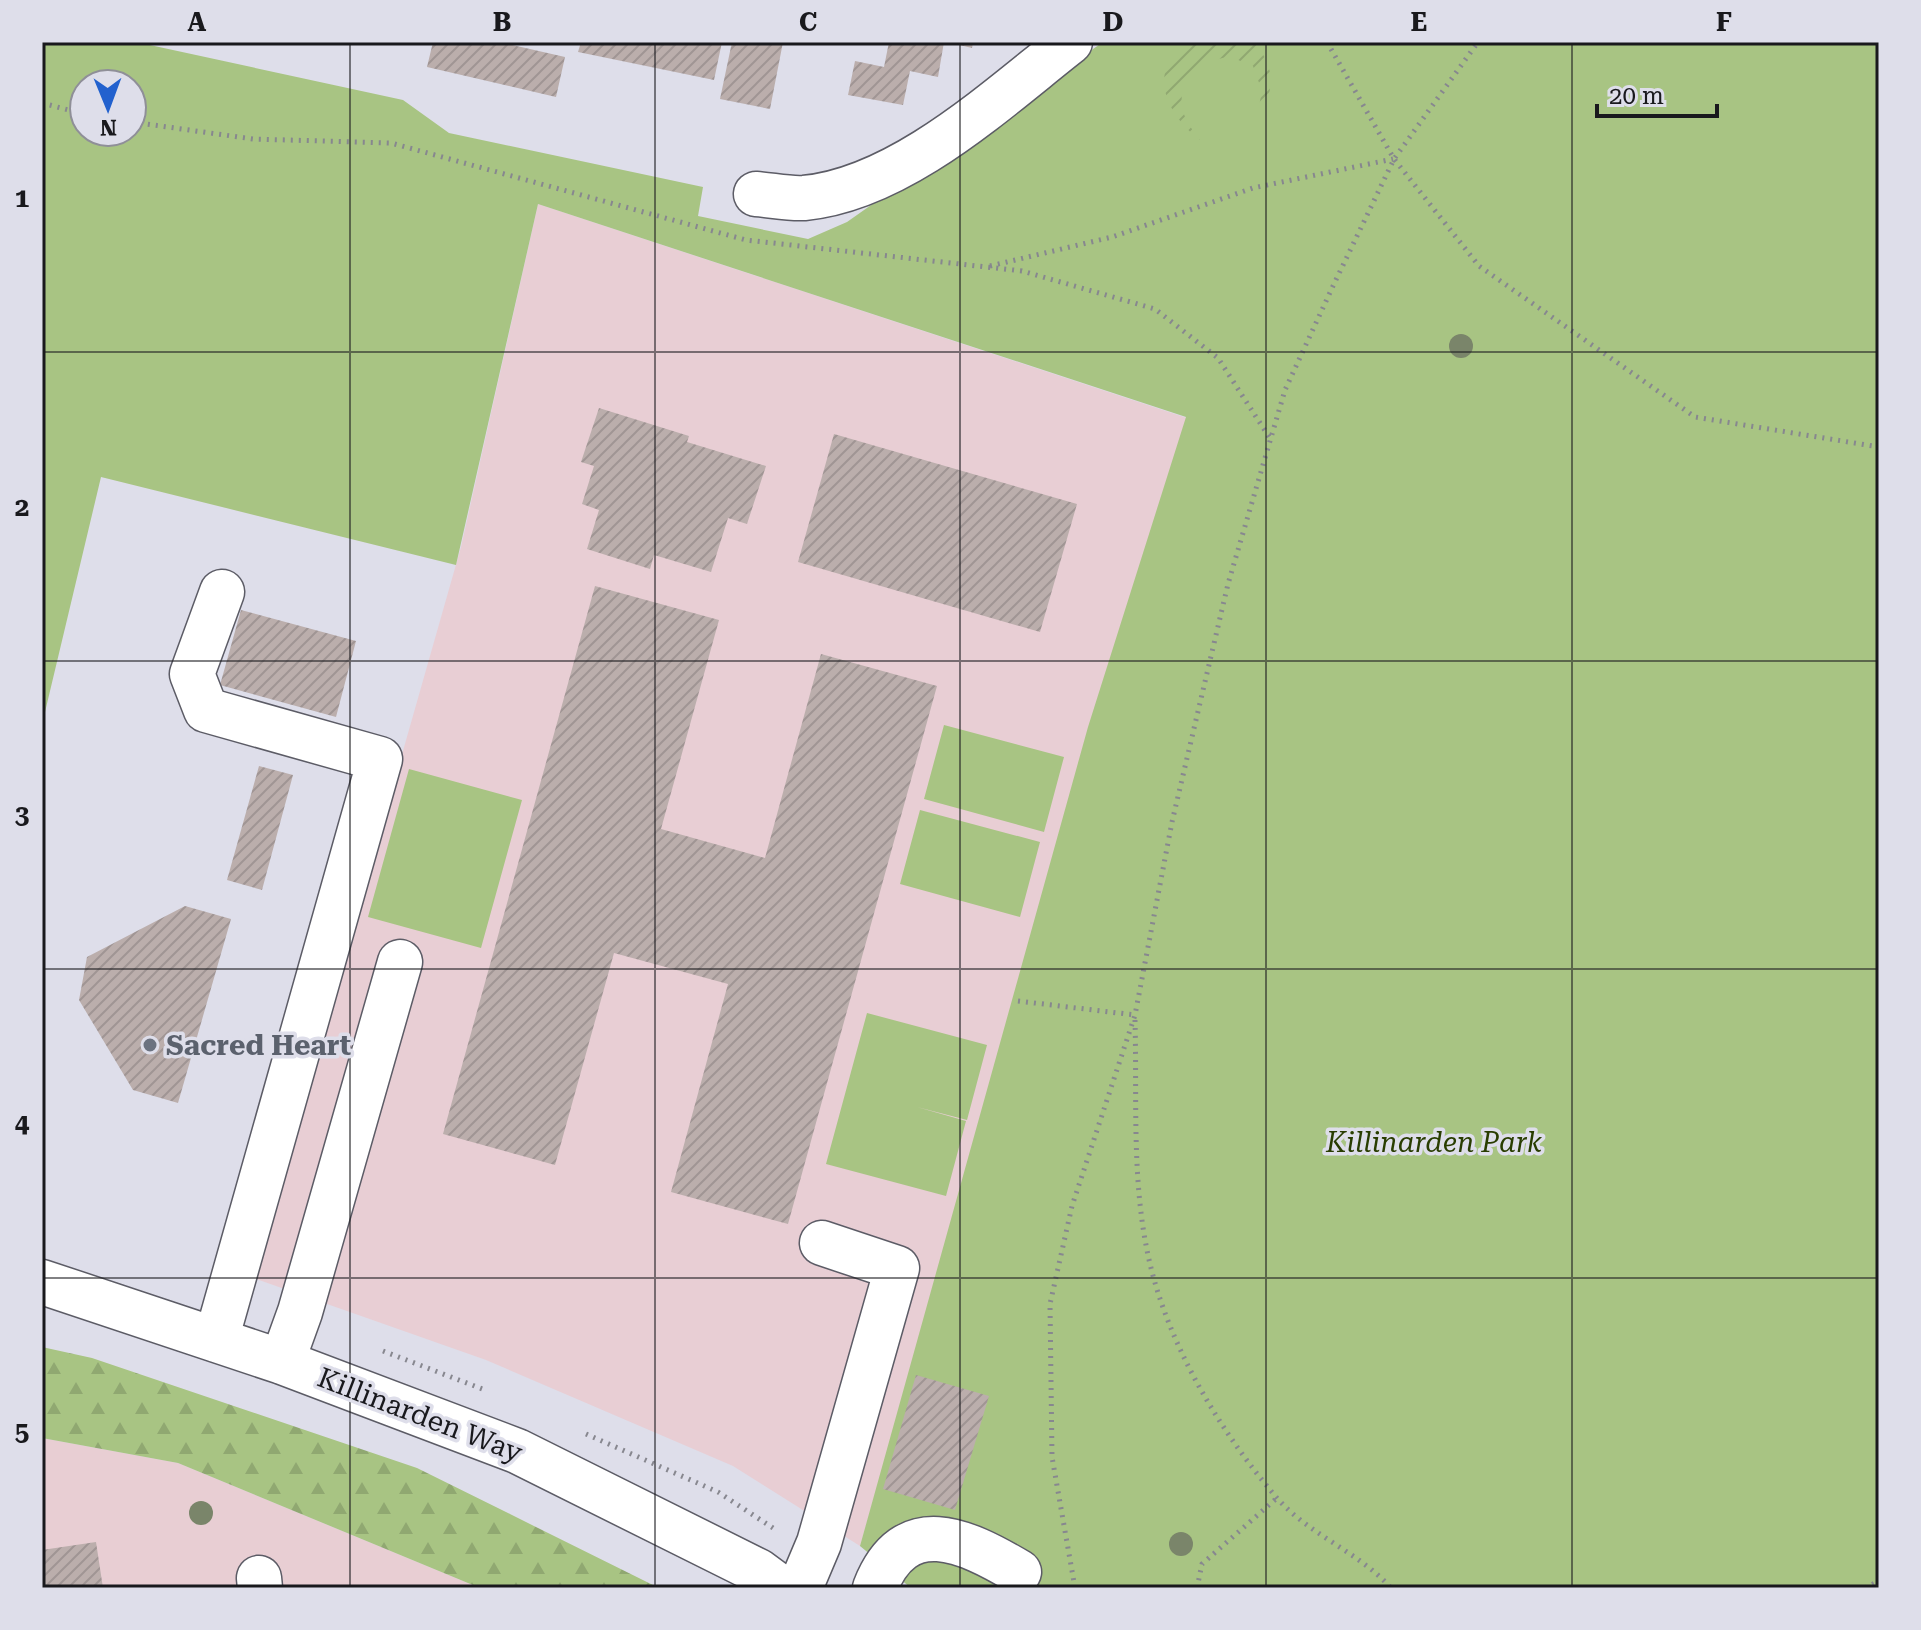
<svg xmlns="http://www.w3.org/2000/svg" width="1921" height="1630" font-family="'Roboto Serif',serif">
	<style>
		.industrial { fill: #e8ced3 }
		.education { fill: #e8ced4 }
		.green { fill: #a8c483; fill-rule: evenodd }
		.forest { fill: url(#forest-firs) }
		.garden { fill: url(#garden-furrows) }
		.building { fill: url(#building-hatch) }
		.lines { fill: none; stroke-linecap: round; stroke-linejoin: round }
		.minor-casing { stroke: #5c5c66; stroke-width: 47 }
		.path { stroke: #87878f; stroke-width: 5; stroke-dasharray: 2 6; stroke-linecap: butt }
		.minor { stroke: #fff; stroke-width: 44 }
		.tree { fill: #7a856a }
		.grid { fill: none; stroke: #19191d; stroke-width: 2; stroke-opacity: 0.55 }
		.worship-dot { fill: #6b7280; stroke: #dedeea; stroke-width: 3 }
		.labels { text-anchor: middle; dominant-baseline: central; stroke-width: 7; stroke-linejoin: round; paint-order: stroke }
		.worship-label { font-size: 28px; font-weight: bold; fill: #5b616d; stroke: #dedeea; text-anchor: start }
		.park-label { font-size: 28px; font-style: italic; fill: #293d01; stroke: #dedeea }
		.street-label { font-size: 28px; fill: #19191d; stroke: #dedeea }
		.neatline { fill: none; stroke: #19191d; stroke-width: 3 }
		.grid-label { font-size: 26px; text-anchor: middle; font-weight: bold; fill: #19191d }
	</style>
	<defs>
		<pattern id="forest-firs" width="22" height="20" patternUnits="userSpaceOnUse" patternTransform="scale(2)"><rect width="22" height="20" fill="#a8c483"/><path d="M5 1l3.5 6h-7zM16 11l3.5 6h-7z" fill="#90a871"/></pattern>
		<pattern id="garden-furrows" width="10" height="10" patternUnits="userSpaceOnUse" patternTransform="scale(2)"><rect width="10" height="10" fill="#a8c483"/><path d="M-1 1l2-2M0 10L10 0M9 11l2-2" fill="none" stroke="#90a871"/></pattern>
		<pattern id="building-hatch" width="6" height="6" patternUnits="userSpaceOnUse" patternTransform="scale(2)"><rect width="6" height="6" fill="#bbaeac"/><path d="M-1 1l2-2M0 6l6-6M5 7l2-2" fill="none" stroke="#a09594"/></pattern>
	</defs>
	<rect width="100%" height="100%" fill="#dedeea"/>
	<path class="industrial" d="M42 1438 178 1463 480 1588H42Z"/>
	<path class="education" d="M538 204 1187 418 860 1546 733 1466 486 1360 253 1278 461 547Z"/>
	<path class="green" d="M42 42H136L403 100 449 133 703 187 698 216 808 239 847 222 1103 42H1879V1588H911L860 1546 1088 727 1186 417 538 204 456 565 101 477 45 712H42ZM84 84H132V132H84Z
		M944 725 1064 757 1044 832 924 799Z
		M409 769 522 800 481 948 368 917Z
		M920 810 1040 842 1020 917 900 884Z
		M867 1013 987 1045 967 1120 917 1107 966 1121 946 1196 826 1164Z"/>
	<path class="forest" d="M42 1347 92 1358 417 1468 659 1588H480L178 1463 42 1438Z"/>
	<path class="garden" d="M1186 42H1253C1277 66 1275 94 1256 121L1262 91 1253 66C1246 64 1236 58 1229 57 1220 57 1206 64 1200 69 1172 92 1179 114 1200 140 1167 115 1146 72 1186 42Z"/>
	<path class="building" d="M433 42H499L565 57 556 97 427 67Z
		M581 42H722L714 80 578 52Z
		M732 42H783L770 109 720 99Z
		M889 42H944L938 77 910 71 903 105 848 95 855 61 884 67Z
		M947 42H973L972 48Z
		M599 408 689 436 687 442 766 466 747 524 728 518 711 572 654 555 650 569 587 549 599 510 582 504 594 466 581 462Z
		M834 434 1077 504 1040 632 798 562Z
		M595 586 719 620 661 829 765 858 821 654 937 686 788 1224 671 1192 728 984 614 953 555 1165 443 1134Z
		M241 610 356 641 336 717 220 685Z
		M259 766 293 775 262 890 227 880Z
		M185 906 231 919 178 1103 133 1090 79 1000 87 957Z
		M916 1375 989 1396 955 1510 883 1489Z
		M96 1542 103 1588H42V1550Z"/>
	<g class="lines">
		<g class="minor-casing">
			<path id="minor" d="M756 194C771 195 789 199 804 198 901 189 997 99 1070 42
				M42 1282 282 1362 517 1451 758 1571 781 1588
				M216 1340 380 759 206 710 192 674 222 592
				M282 1362 300 1312 400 962
				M259 1578 260 1588
				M800 1588 819 1543 897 1268 822 1243
				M875 1588C905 1511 965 1540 1019 1572"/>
		</g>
		<path class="path" d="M1327 42 1394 159 1479 266 1695 417 1879 447
			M42 103 84 114
			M132 122 253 139 391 143 746 240 1022 271 1155 309 1218 358 1271 440
			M990 266 1112 237 1253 188 1393 159
			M1018 1001 1135 1015
			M1135 1020C1137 1094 1132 1172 1146 1245 1163 1337 1217 1428 1277 1498 1309 1535 1359 1552 1391 1588
			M383 1351 485 1390
			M586 1434 718 1492 773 1528
			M1075 1588 1052 1457 1050 1304 1072 1206 1135 1015 1172 822 1228 584 1285 390 1333 286 1394 159 1478 42
			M1197 1588 1202 1564 1277 1498
			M1865 1588 1879 1581"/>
		<use href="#minor" class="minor"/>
	</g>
	<g class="tree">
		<circle cx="1461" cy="346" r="12"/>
		<circle cx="201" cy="1513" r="12"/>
		<circle cx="1181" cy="1544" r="12"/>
	</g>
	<path class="grid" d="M350 42V1588M655 42V1588M960 42V1588M1266 42V1588M1572 42V1588M42 352H1879M42 661H1879M42 969H1879M42 1278H1879"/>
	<circle class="worship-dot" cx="150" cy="1045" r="8"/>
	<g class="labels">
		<g class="worship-label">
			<text x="166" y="1045">Sacred Heart</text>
		</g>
		<g class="park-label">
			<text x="1434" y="1142">Killinarden Park</text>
		</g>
		<g class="street-label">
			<text transform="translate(420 1415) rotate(21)">Killinarden Way</text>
		</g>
	</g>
	<rect width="1921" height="1630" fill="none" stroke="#dedeea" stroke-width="88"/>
	<g transform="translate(108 108) rotate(179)"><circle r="38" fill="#dedeea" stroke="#8f8f98" stroke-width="2"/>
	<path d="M0-6L14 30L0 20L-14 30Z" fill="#2261ce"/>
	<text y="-12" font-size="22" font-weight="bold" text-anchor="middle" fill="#19191d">N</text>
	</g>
	<path d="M1597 104v12h120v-12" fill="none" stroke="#19191d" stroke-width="4"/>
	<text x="1609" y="104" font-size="24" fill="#19191d" stroke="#dedeea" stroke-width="6" paint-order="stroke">20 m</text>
	<rect x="44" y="44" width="1833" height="1542" class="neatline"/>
	<g class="grid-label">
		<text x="197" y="31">A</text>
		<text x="502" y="31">B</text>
		<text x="808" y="31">C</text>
		<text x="1113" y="31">D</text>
		<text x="1419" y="31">E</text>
		<text x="1724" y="31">F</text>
		<text x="22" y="207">1</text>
		<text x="22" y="516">2</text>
		<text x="22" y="824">3</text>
		<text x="22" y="1132">4</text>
		<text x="22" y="1441">5</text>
	</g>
</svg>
